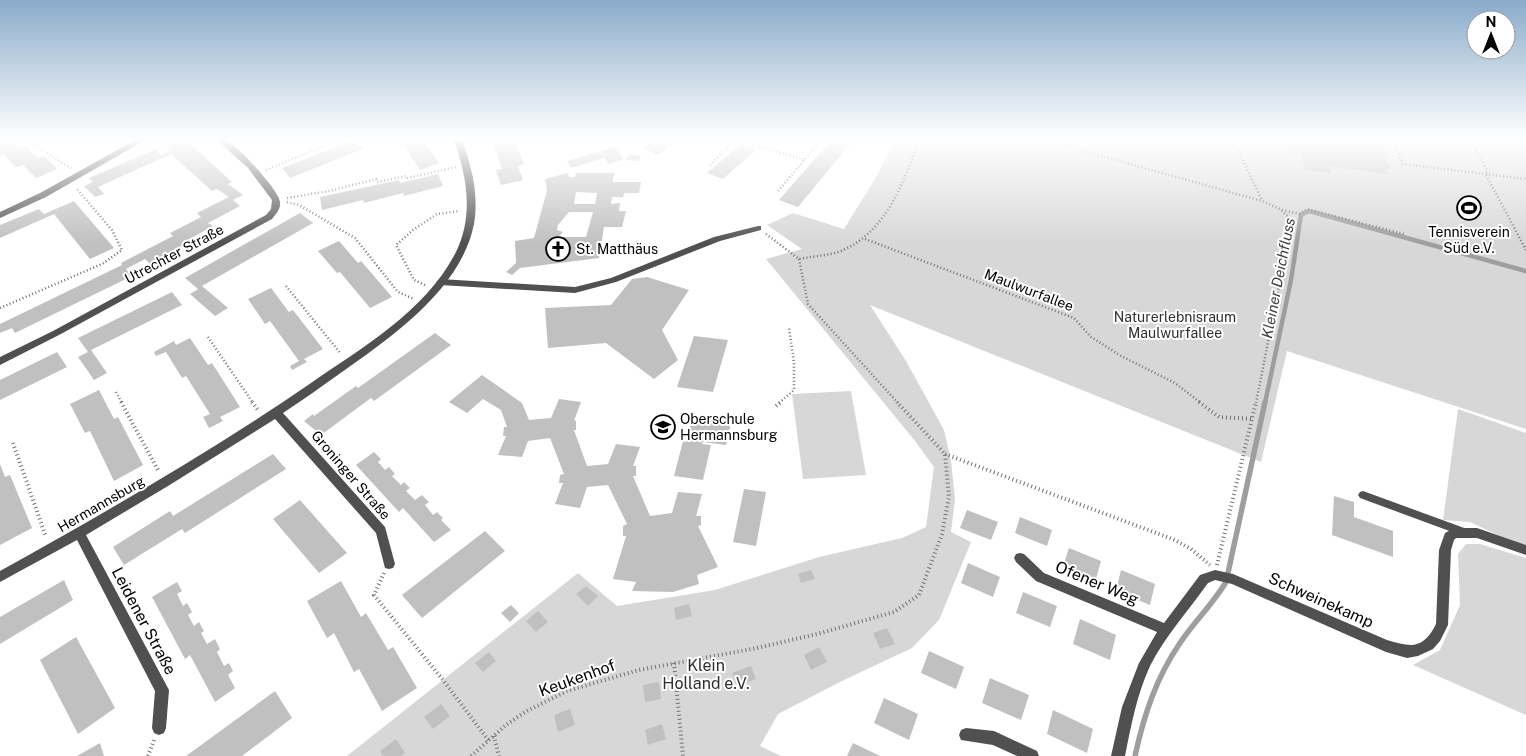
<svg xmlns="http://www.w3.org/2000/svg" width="1526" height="756" font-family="'Public Sans',sans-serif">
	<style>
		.green { fill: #d7d7d7 }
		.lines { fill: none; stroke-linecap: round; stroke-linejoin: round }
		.stream-far1 { stroke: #9e9e9e; stroke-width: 4.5 }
		.stream { stroke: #9e9e9e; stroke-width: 5.5 }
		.building { fill: #c0c0c0; fill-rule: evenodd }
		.path-far1 { stroke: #727272; stroke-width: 2.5; stroke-dasharray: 1 2.5; stroke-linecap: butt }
		.path { stroke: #727272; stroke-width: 4; stroke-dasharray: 1 3; stroke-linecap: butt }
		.service { fill: #505050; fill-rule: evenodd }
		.minor { fill: #505050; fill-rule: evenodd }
		.labels { text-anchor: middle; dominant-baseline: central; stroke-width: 4; stroke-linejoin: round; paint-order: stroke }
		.poi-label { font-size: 14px; fill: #000; stroke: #fff; text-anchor: start }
		.street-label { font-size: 14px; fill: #000; stroke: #fff }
		.park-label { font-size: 14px; fill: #2e2e2e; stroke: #fff }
		.water-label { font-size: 15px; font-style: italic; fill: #3f3f3f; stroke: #fff }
		.near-street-label { font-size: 16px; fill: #000; stroke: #fff }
		.near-park-label { font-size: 16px; fill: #2e2e2e; stroke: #fff }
	</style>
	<rect width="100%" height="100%" fill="#fff"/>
	<path class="green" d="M896 138H1526V429L1287 351 1261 462 870 305 906 361 944 430 951 461 955 499 951 532 971 542 939 620 912 648 842 681 778 714 760 746 781 756H347L578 573 617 606 715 590 819 557 902 538 926 527 934 467 915 441 766 259 802 249 767 225 793 213 844 229 878 174Z
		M851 391 866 475 803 479 792 394Z
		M1458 409 1526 433V545L1500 536 1470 522 1443 520Z
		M1466 544H1480L1526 558V715L1413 665 1440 650 1460 605 1458 554Z"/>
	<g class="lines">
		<path class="stream-far1" d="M1265 403 1291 280 1301 215 1309 211 1526 271"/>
		<path class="stream" d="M1228 573 1265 402
			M1135 756C1144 715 1156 678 1180 643 1194 622 1213 604 1226 582"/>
	</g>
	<path class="building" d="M0 138H10L20 148 25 146 38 158 44 156 57 169 36 178 23 165 16 167 4 154 0 156Z
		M162 138H182L188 142 232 182 228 184 243 195 233 200 240 206 208 223 213 226 182 243 184 245 150 264 145 259 126 269 132 276 15 333 12 328 0 333V324L122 265 121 263 173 236 170 233 201 217 197 213 229 197 217 189 212 191 171 154 98 187 104 194 95 197 84 186 93 182 89 178 156 149 161 155 168 151 171 150 160 139Z
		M252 138H276L260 145Z
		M399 138H422L439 163 420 170Z
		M492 138H514L524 164 518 166 523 180 501 185 496 170 502 169Z
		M583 138H603L597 144Z
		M656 138H679L658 155 643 148Z
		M833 138H855L798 207 779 200Z
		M1286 138H1377L1386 153 1383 152 1390 169H1385L1388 174 1329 166 1332 173 1305 170 1301 154 1291 153Z
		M354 140 363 149 290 178 282 168Z
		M741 144 756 150 723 179 707 173Z
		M615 147 624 159 609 164 604 158 571 168 567 161Z
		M629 154 641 156 638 161 626 160Z
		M567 173 569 177H575L576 173H615L612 182H641L639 193H624L623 197H612L611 204 620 203 619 211H626L622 227H604L599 258 520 268 512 275 506 272 516 263 515 241 534 238 547 190 545 179ZM576 192 597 193 595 204H574ZM569 212H593L586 237H558L563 232 557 230 558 225Z
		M438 174 443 186 404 196 403 193 364 203 363 200 322 210 320 197 399 180 400 183Z
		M74 201 114 248 90 259 54 214 0 238V225L39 209 44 214Z
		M300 213 313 223 202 286 228 308 215 316 190 294 198 289 185 278Z
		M339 241 358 263 361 261 392 297 370 308 340 272 337 273 318 251Z
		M647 277 689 290 662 330 678 360 654 379 606 343 548 348 545 308 611 305 632 279Z
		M271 288 289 312 293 310 323 349 304 359 307 362 292 370 290 366 299 361 270 321 265 324 248 299Z
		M172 292 182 305 91 350 107 373 94 380 78 357 88 352 78 338Z
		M435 333 451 345 374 401 371 398 321 435 304 421 313 414 314 416 356 386 358 388Z
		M694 336 728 340 713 392 677 387Z
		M190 338 208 365 212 363 240 407 220 417 223 421 209 428 203 417 210 414 186 376 182 378 166 352 156 356 154 352 174 341 176 345Z
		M57 352 67 367 0 400V380Z
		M482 375 522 403 529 420 551 418 559 399 581 402 574 421 576 420V430H574L587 466 608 464 616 444 640 447 633 466H636V476H633L650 516 672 513 678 492 702 494 696 516H701V525L698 526 718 567 697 575 699 584 673 592 632 591 636 582 613 579 626 536H623V526L627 524 608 485 587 487 580 508 555 504 563 483H559L560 475 564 474 550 438 528 441 522 457 498 455 506 436H503L504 427H507L501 410 483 399 467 413 449 402Z
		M99 390 114 419 118 417 143 465 114 481 90 431 85 433 70 404Z
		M693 415 732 418 726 445 703 442 702 444 711 445 703 480 674 476 683 441 686 442Z
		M374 452 381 459 378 462 385 470 389 467 395 474 392 476 401 485 404 482 410 488 406 491 415 500 422 495 429 502 425 505 433 515 437 512 443 518 441 520 451 530 434 542 403 508 399 512 356 465Z
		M273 454 286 469 185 533 182 529 124 565 113 547 170 511 173 516Z
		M0 464 5 477 10 475 32 528 0 545Z
		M744 489 766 492 756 546 733 542Z
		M1334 496 1354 502V517L1393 531V557L1332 535Z
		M300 500 347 553 319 573 273 519Z
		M967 510 998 522 991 540 960 528Z
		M1020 517 1052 530 1047 546 1015 533Z
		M485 531 505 551 422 618 402 595Z
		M1069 548 1101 561 1096 579 1063 566Z
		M968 563 1000 577 993 597 961 583Z
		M811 570 815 579 801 583 798 574Z
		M1121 570 1155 584 1150 605 1116 591Z
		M64 580 73 600 0 644V617Z
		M341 581 361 617 366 613 388 650 393 647 417 688 382 711 359 669 354 672 334 633 327 638 307 601Z
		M177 582 182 591 177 594 183 606 187 603 192 612 188 615 194 626 199 622 204 631 201 633 207 644 215 639 220 649 217 652 224 666 229 663 233 671 228 675 235 688 215 702 190 655 185 659 152 597Z
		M586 586 598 596 588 606 576 594Z
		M1023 592 1057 606 1050 627 1016 613Z
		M689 604 692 616 676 620 674 608Z
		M511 605 519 613 510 622 501 613Z
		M538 611 548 622 536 632 526 621Z
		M1080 619 1116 635 1110 660 1073 644Z
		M887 628 895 644 880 649 873 633Z
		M76 637 115 708 78 734 40 660Z
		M819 647 827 662 811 670 804 655Z
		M929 651 964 667 956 689 921 673Z
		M489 652 496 661 483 672 475 663Z
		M751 666 756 679 737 686 732 673Z
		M990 678 1029 695 1021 720 982 703Z
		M659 682 661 699 645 702 643 685Z
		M275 691 292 718 242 756H186Z
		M884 698 918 714 909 740 874 723Z
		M441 704 450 716 433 729 424 717Z
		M570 709 575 725 558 732 554 715Z
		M1053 710 1093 729 1087 753 1047 734Z
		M662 724 666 739 648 745 645 730Z
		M396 739 405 753 401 756H383L380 751Z
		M100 743 104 756H77Z
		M853 743 880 756H847Z"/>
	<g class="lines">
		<path class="path-far1" d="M23 138 71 168
			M1037 138 1262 201 1280 209 1292 220 1256 403
			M1232 138 1262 200
			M1391 138 1403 164 1526 179
			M1469 138 1487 170 1486 175 1526 250
			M736 139 805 160
			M647 141 650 138
			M710 165 736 139
			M266 170 344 138
			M778 191 823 138
			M287 198 329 191 376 179 377 182 406 176 407 178 456 167
			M287 202 299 205 355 238 398 292 414 299
			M1282 210 1300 214 1307 209 1404 234
			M766 234 799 259C813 256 828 256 841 251 887 232 904 181 920 138
			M865 239 1074 318 1091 337 1121 356 1175 383 1201 403
			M799 259 808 304 898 403
			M425 285 414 280 396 245 413 230 437 214 460 211
			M286 286 341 354
			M0 308 102 264 122 250 112 230 76 188
			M208 337 253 403
			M116 392 122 403
			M779 403 794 390V363L789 328"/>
		<path class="path" d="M121 402 159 472
			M252 402 258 410
			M1199 402 1219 417 1253 419
			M776 406 781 402
			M13 443 46 537
			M945 454 1175 540 1191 549 1210 565
			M1217 565 1256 402
			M384 573 374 595 443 680 489 741
			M674 663 683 756
			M494 736 499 756
			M148 756 154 740
			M471 756 506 725 525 712 567 691 639 670 757 648 817 634 894 612 919 595 942 534 949 497 945 454 897 402"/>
		<path class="service" d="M758 226H761V230L720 241 616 282 575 293 440 285 436 282 440 279 575 287 611 278 714 237Z
			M1363 491 1467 529 1468 532 1467 535 1463 536 1360 498 1358 495 1360 492Z"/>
		<path class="minor" d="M139 138H149L46 197 0 218V212L40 193Z
			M215 138C220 138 223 138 227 140 238 147 279 190 280 202 281 209 276 214 272 219L59 335 0 365V357L53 331 266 215 271 209 272 200 248 168Z
			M453 138H461C472 166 479 195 474 224 461 289 393 336 342 372 322 386 303 400 283 413L385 527 395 564 393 568 389 569 385 568 376 533 275 419 168 486 86 535 169 690 166 728 164 733 159 735 154 733 152 728 155 691 77 540 0 582V571C106 512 211 452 311 383 363 347 426 311 456 252 474 215 467 175 453 138Z
			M1454 528H1477L1526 545V555L1477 538H1456L1454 540 1451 550 1448 625 1440 641 1433 649 1418 656 1407 658 1386 652 1232 584 1215 580 1208 583C1189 610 1165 636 1150 666 1137 694 1131 726 1125 756H1111L1122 707 1139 663 1157 632 1036 581 1016 562 1014 558 1016 554 1020 553 1024 554 1044 573 1164 623 1200 575 1215 570 1233 574 1387 640C1411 647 1423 650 1436 624L1439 550 1445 533Z
			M966 728 994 731 1037 751 1039 756H1017L993 745 961 740 959 735 961 730Z"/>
	</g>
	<linearGradient id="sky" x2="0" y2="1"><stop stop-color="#8aabca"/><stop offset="0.57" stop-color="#fff"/><stop offset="1" stop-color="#fff" stop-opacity="0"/></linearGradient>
	<rect width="1526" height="244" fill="url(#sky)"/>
	<defs>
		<g id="stadium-ring" transform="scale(1.25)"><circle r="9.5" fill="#fff" stroke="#000" stroke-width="1.5"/><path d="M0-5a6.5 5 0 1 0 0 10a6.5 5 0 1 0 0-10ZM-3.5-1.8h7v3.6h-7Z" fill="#000"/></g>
		<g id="church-ring" transform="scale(1.25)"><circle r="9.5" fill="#fff" stroke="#000" stroke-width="1.5"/><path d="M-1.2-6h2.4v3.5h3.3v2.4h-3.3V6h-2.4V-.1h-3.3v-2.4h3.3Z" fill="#000"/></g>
		<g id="school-ring" transform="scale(1.25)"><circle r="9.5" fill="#fff" stroke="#000" stroke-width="1.5"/><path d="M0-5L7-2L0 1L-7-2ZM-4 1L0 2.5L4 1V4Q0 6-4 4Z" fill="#000"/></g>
	</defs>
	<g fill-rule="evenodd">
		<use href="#stadium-ring" x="1469" y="208"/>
		<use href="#church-ring" x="558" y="249"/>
		<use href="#school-ring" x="663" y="427"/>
	</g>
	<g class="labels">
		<g class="poi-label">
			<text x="1469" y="232" text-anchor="middle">Tennisverein<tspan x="1469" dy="16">Süd e.V.</tspan></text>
			<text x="576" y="249">St. Matthäus</text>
			<text x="680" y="419">Oberschule<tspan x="680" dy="16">Hermannsburg</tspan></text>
		</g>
		<g class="street-label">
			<text transform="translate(174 254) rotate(-28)">Utrechter Straße</text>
			<text transform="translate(1029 290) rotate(21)">Maulwurfallee</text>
			<text transform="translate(351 475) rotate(49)">Groninger Straße</text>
			<text transform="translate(101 504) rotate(-30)">Hermannsburg</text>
		</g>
		<g class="park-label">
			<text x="1175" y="317">Naturerlebnisraum<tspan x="1175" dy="16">Maulwurfallee</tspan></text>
		</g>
		<g class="water-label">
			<text transform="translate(1278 278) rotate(-79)">Kleiner Deichfluss</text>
		</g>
		<g class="near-street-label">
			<text transform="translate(1097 583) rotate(23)">Ofener Weg</text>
			<text transform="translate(1321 600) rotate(24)">Schweinekamp</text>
			<text transform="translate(144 621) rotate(62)">Leidener Straße</text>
			<text transform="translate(577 678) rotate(-20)">Keukenhof</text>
		</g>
		<g class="near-park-label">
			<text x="706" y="665">Klein<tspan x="706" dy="18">Holland e.V.</tspan></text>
		</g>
	</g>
	<g transform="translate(1491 35)"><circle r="24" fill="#ffffff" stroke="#999999"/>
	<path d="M0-4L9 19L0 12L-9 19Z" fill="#000000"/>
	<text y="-8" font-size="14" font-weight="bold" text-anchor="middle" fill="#000000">N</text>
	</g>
</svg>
